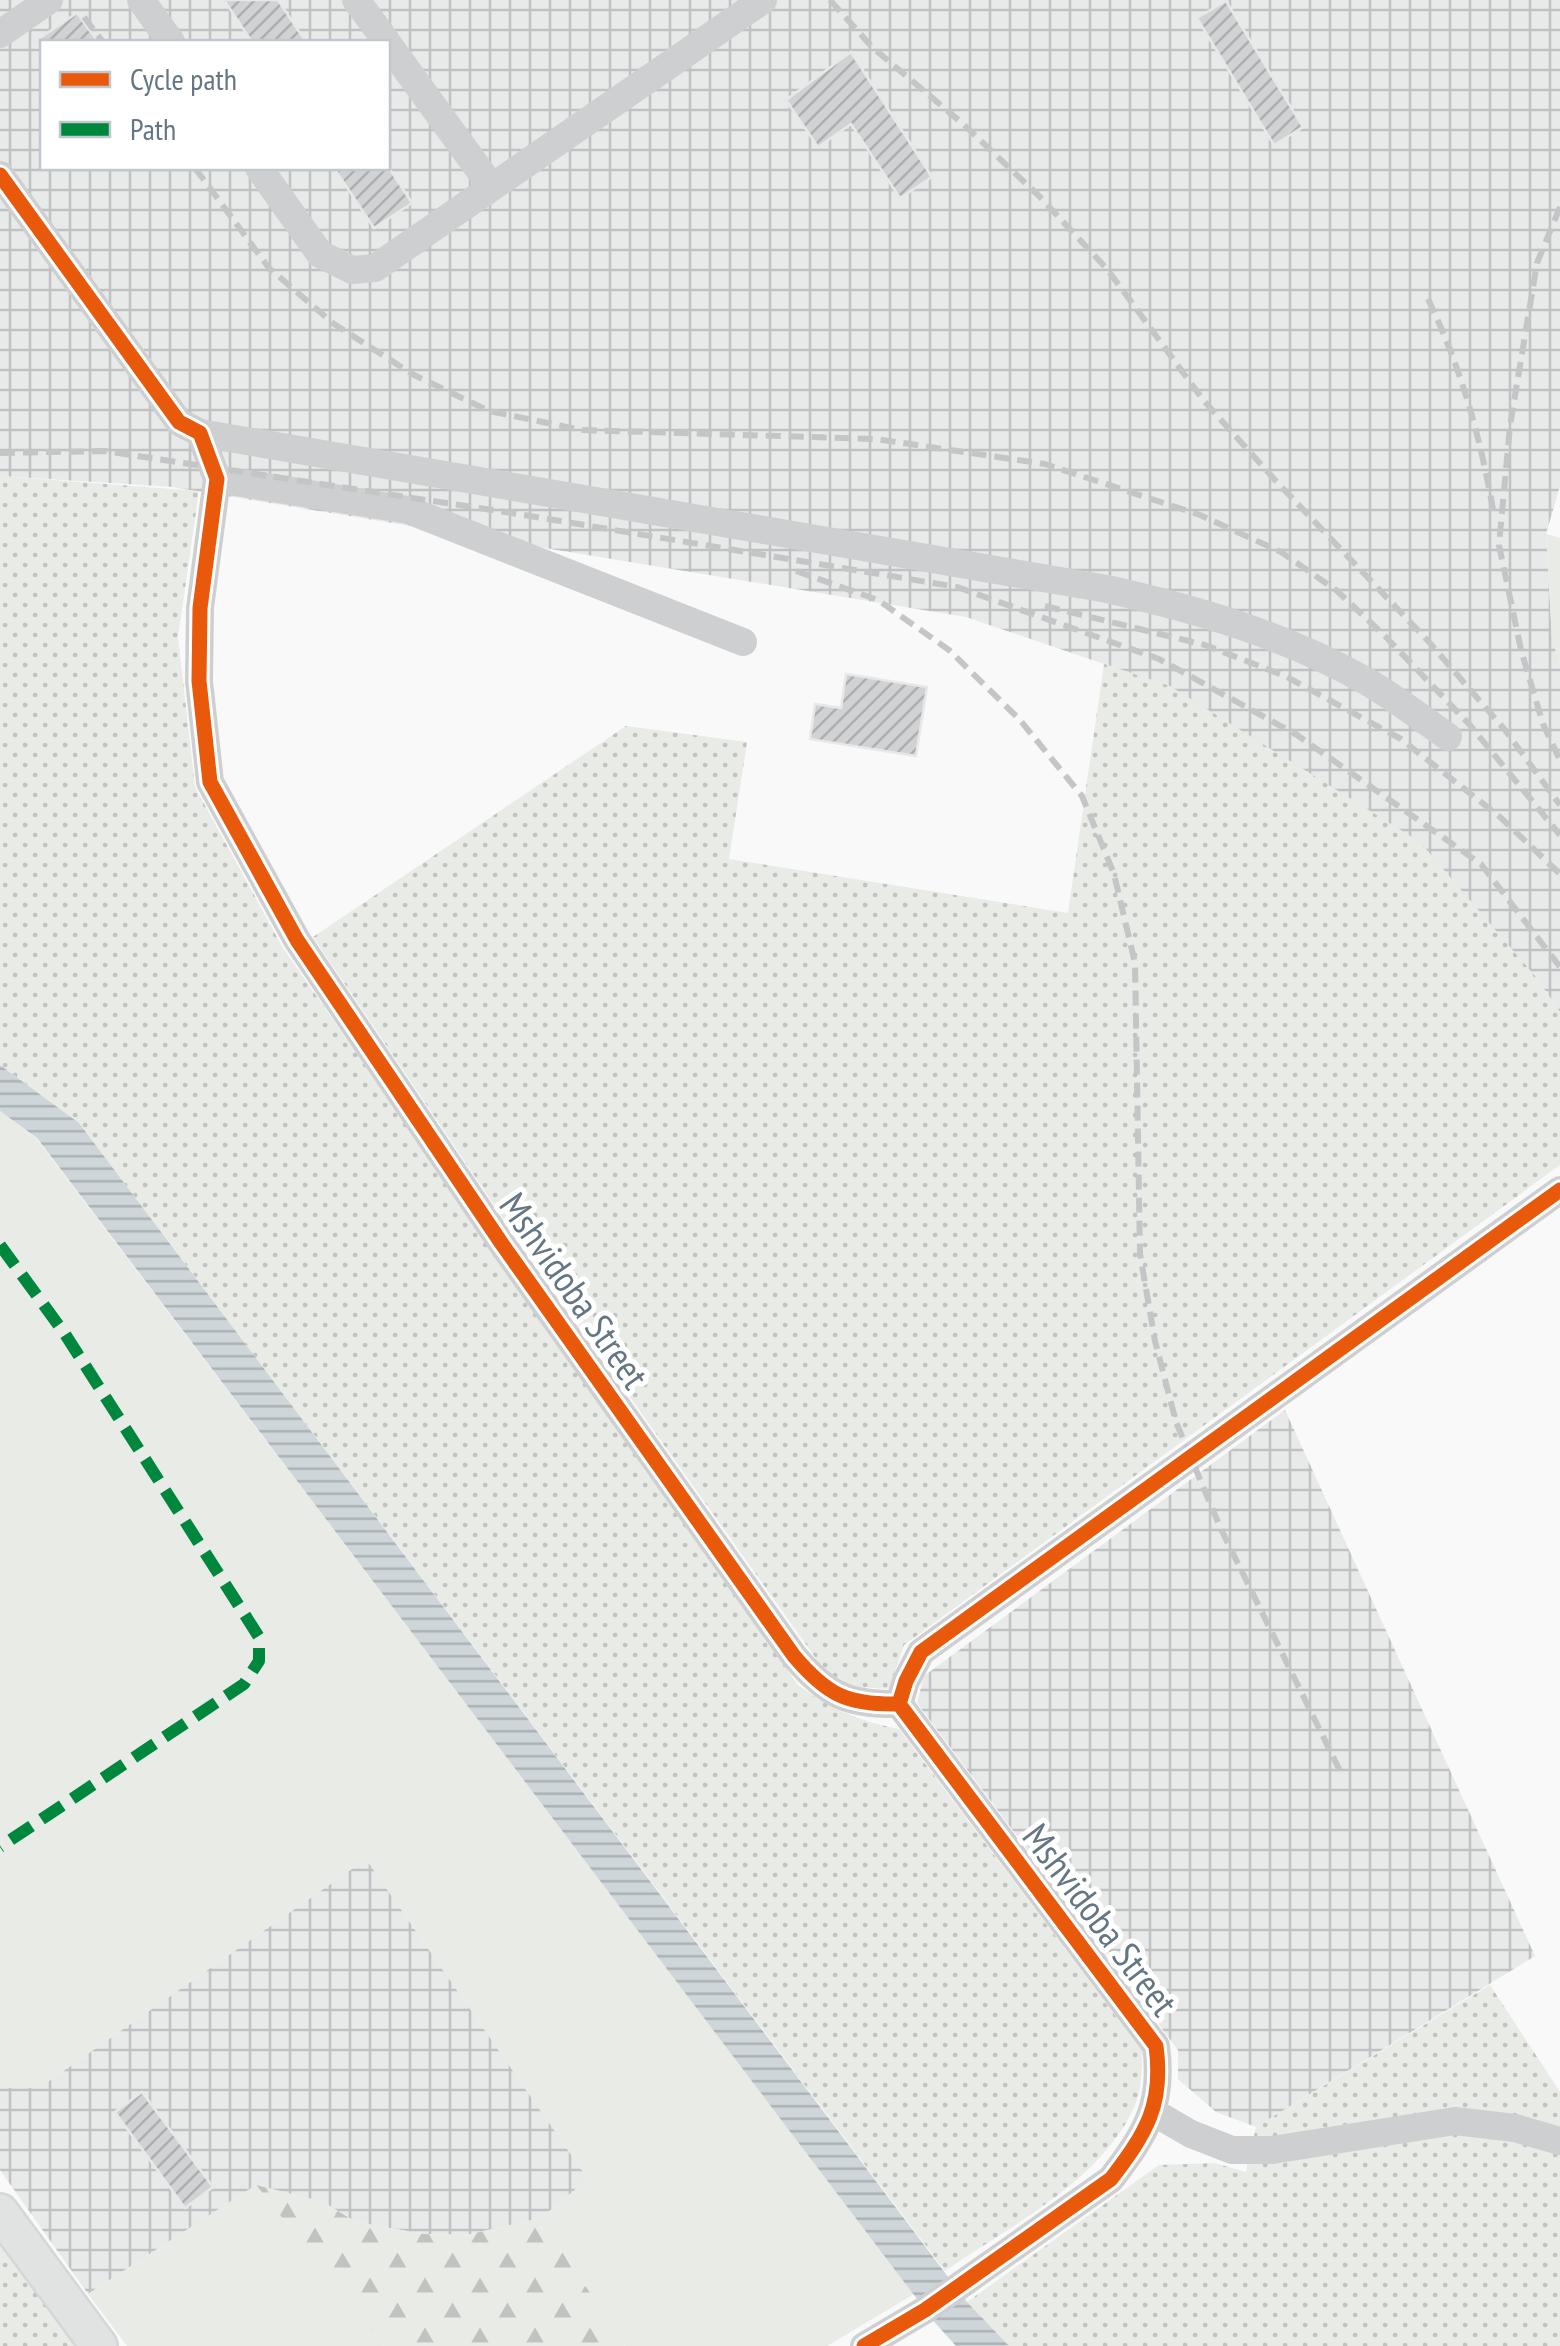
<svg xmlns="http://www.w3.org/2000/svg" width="1560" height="2346" font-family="'PT Sans Narrow',sans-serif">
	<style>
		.industrial { fill: url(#industrial-grid); fill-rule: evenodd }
		.grass { fill: url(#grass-dots) }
		.forest { fill: url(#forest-firs) }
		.garden { fill: #e8ebe6 }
		.water { fill: url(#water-rules) }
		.building { fill: url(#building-hatch); stroke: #e8e8e8; stroke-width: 2.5 }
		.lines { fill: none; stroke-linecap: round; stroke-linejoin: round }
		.major-casing { stroke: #d5d6d7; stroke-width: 40 }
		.minor { stroke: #cecfd0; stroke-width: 28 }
		.major { stroke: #e1e2e2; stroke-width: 35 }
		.rail { stroke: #c3c5c6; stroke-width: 6; stroke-dasharray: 15 8; stroke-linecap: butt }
		.quiet { stroke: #00873e; stroke-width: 12; stroke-dasharray: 25 12; stroke-linecap: butt }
		.cycleway-casing { stroke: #fff; stroke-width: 21 }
		.cycleway { stroke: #e8590c; stroke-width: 15 }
		.labels { text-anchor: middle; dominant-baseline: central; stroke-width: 10; stroke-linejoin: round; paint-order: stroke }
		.street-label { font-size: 38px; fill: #657683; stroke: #fff }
	</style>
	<defs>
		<pattern id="industrial-grid" width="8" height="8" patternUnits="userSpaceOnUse" patternTransform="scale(2.5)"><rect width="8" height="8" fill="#e8e9e9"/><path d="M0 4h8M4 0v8" fill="none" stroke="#c0c1c2"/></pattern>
		<pattern id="grass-dots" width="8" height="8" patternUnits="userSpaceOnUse" patternTransform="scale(2.5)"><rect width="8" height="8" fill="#e8ebe6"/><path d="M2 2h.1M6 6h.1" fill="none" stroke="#c0c3c0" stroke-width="1.8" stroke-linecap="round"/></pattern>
		<pattern id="forest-firs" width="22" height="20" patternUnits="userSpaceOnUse" patternTransform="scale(2.5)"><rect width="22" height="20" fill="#e8ebe6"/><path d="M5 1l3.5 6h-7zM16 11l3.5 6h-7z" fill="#c0c3c0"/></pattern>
		<pattern id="water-rules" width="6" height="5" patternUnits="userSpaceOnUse" patternTransform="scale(2.5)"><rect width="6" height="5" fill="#ced6d9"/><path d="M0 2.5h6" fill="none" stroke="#abb2b5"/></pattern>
		<pattern id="building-hatch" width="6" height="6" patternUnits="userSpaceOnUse" patternTransform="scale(2.5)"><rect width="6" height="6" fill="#d0d2d3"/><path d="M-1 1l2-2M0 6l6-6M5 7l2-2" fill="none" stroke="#acafb1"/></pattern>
	</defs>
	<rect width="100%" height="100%" fill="#f9f9f9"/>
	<path class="industrial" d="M0 0H1560V486L1546 534 1552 639 1560 664V1012L1535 976 1169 686 966 617 172 487 0 476ZM42 42H388V168H42Z
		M1285 1410 1535 1956 1256 2127 1216 2112 1178 2079V2050L917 1703 924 1676Z
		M366 1859 588 2179 541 2218 466 2235 424 2234 356 2222 323 2202 256 2185 88 2294 0 2170V2088H39Z"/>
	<path class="grass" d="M0 476 199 491 178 637 195 787 283 948 798 1685C830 1709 859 1721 899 1729L1142 2051C1142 2069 1142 2088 1135 2105 1103 2180 1010 2226 945 2271L79 1123 0 1065Z
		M1104 664 1170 686 1420 842 1535 976 1560 1012V1165L904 1645 889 1689 846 1686 827 1674 511 1230 313 937 626 726 747 742 729 859 1068 913Z
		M1490 1985 1560 2092V2346H1009L967 2302 1159 2165 1215 2163 1246 2172 1256 2127Z
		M0 2227 87 2346H0Z"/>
	<path class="forest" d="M256 2185 323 2202 356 2222 424 2234 466 2235 541 2218 625 2346H384Z"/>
	<path class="garden" d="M1546 534 1560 538V664L1552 639Z
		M0 1111 36 1138 914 2294 827 2346H625L541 2218 588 2179 366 1859 39 2088H0Z
		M256 2185 384 2346H127L88 2294Z"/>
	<path class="water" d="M0 1065 79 1123 967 2302 1009 2346H956L936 2324 37 1138 0 1111Z"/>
	<path class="building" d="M224 0H278L306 42H252Z
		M1226 1 1303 127 1274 145 1197 18Z
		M77 13 98 42H34Z
		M851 52 932 177 900 198 851 124 818 147 786 100Z
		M334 168H389L412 203 374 228Z
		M846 674 927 687 916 756 810 739 815 704 841 708Z
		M142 2092 213 2187 185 2208 115 2112Z"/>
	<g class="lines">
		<g class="major-casing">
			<path id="major" d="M0 2212 99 2346"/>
		</g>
		<path class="minor" d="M141 0 171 42
			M356 0 387 42
			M0 34 49 0
			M388 44 491 186
			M259 168 320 254 352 270 375 268 763 0
			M0 175 179 422 200 433 217 479 200 608 199 681 210 782 297 940 502 1244 794 1656C827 1695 847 1705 899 1704L1156 2046C1164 2105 1146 2133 1111 2179L925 2310 864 2346
			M200 433 1107 589C1196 609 1285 635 1366 681 1394 697 1421 718 1448 737
			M217 479 408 510 743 642
			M899 1704 906 1681 921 1652 1560 1190
			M1153 2112 1191 2134 1232 2150H1272L1455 2121 1515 2128 1560 2141"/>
		<use href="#major" class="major"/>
		<path class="rail" d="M830 0 872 47 962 123 1039 196 1107 269 1204 401 1275 480 1429 642 1505 730 1560 805
			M84 17 103 42
			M195 168 269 268 334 324 414 375 489 411 582 430 876 439 1045 464 1200 515 1281 552 1336 590 1384 635 1469 724 1560 835
			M1560 207 1537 263 1510 426 1499 545 1521 650 1543 724 1560 760
			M1428 299C1463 373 1480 436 1494 515
			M0 453 105 451 518 514 957 587 1159 659 1297 735 1481 864 1560 967
			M796 571 878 600 949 650 1020 720 1082 796 1114 874 1135 963 1140 1254 1155 1341 1176 1422 1220 1527 1342 1775
			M1045 606 1205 645 1285 676 1401 739 1500 817 1560 874"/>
		<path class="quiet" d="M0 1245 65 1334 259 1637V1661L244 1684 0 1847"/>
		<g class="cycleway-casing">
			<path id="cycleway" d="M0 175 179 422 200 433 217 479 200 608 199 681 210 782 297 940 502 1244 794 1656C827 1695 847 1705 899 1704L1156 2046C1164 2105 1146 2133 1111 2179L925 2310 864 2346
				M899 1704 906 1681 921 1652 1560 1190"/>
		</g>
		<use href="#cycleway" class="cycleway"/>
	</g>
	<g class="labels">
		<g class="street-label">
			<text transform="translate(575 1290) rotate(55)">Mshvidoba Street</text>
			<text transform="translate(1101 1919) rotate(53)">Mshvidoba Street</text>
		</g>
	</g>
	<rect x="40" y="40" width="350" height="130" fill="#ffffff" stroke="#c1c8cd" stroke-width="2.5"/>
	<rect x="60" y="72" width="50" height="15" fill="#e8590c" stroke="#c1c8cd" stroke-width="2.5"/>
	<text x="130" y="90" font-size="30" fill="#657683">Cycle path</text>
	<rect x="60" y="122" width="50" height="15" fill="#00873e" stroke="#c1c8cd" stroke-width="2.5"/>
	<text x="130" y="140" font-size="30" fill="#657683">Path</text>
</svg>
